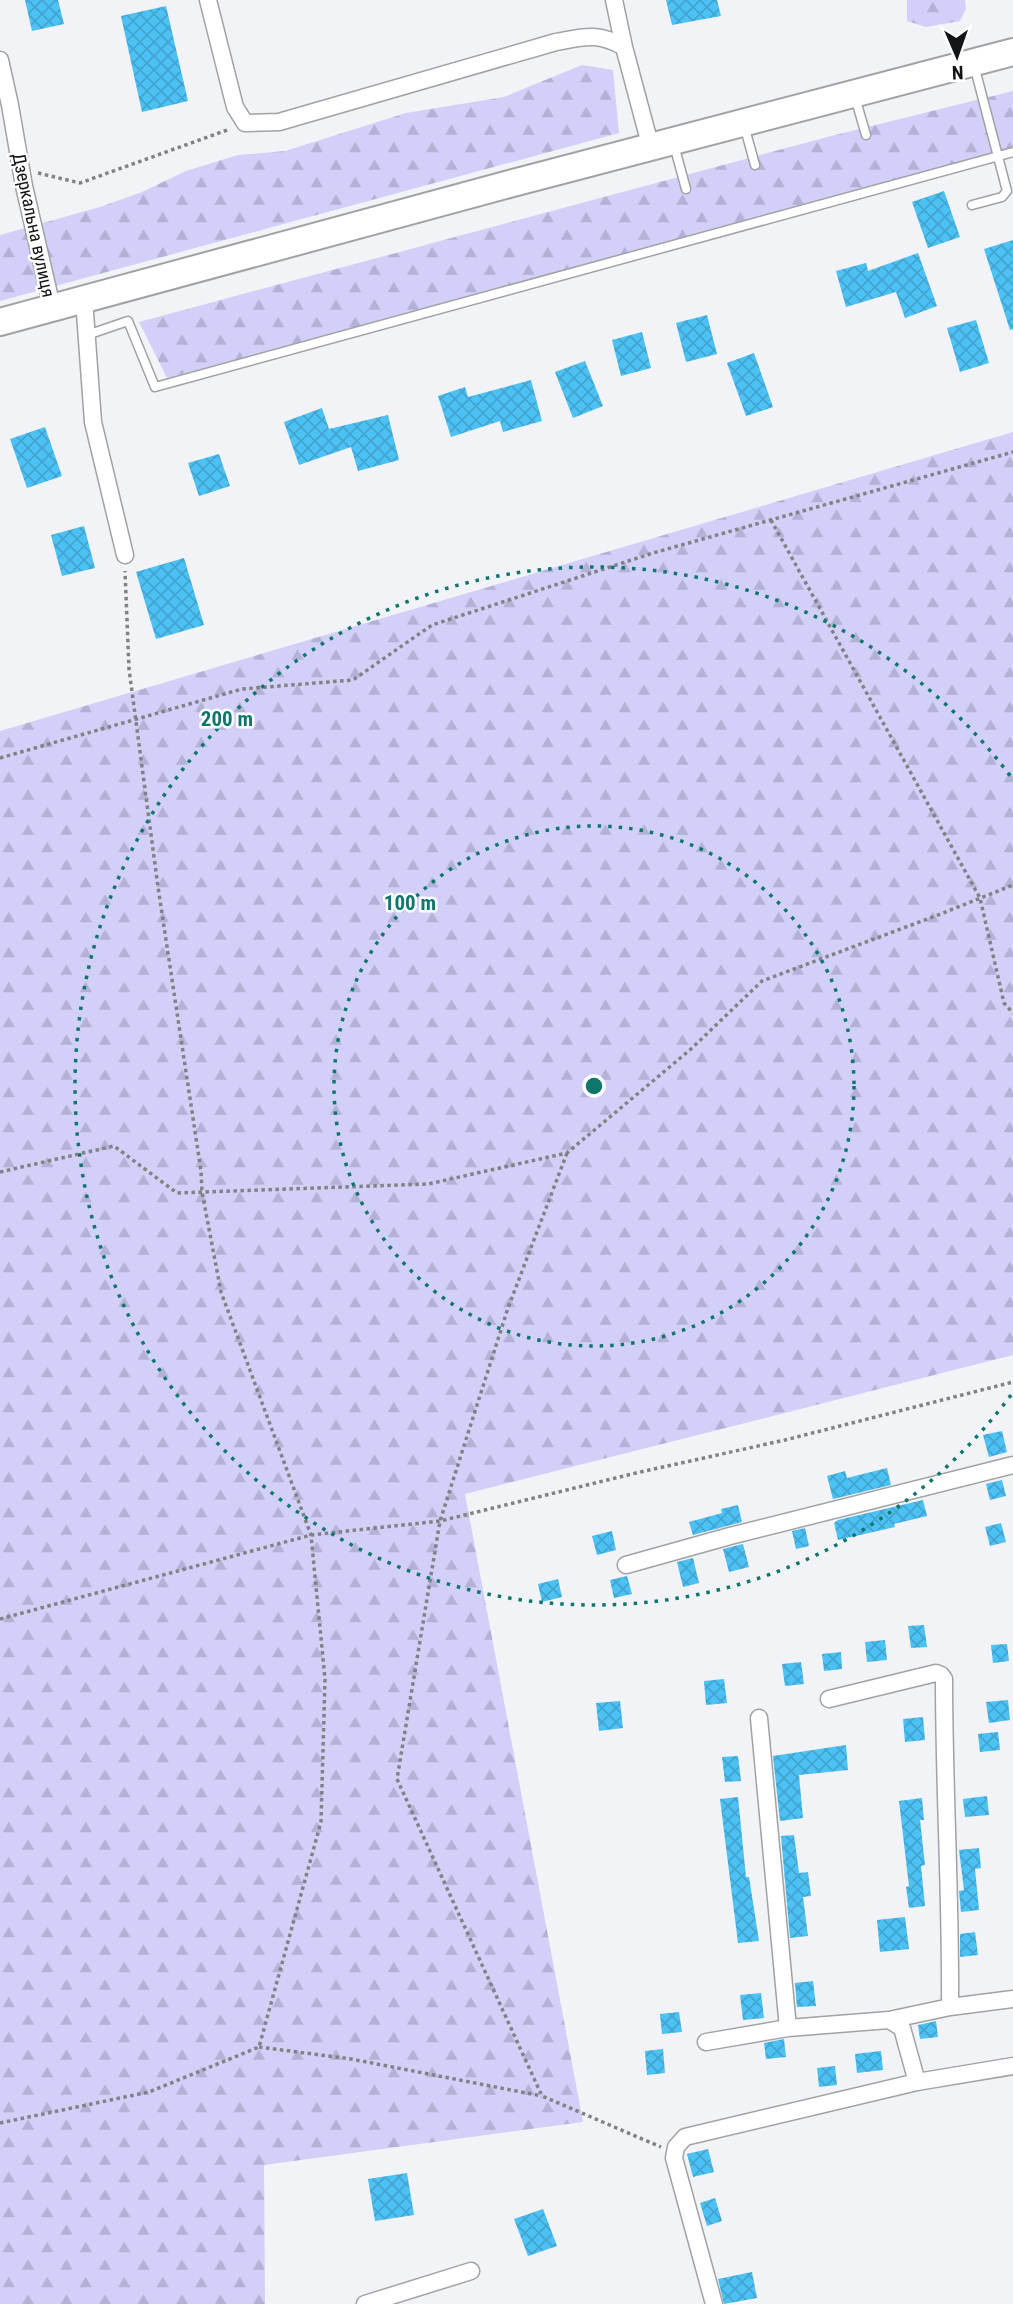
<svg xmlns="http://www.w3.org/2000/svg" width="1013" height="2304" font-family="'Roboto Condensed',sans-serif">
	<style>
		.forest { fill: url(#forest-firs) }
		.building { fill: url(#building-cross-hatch) }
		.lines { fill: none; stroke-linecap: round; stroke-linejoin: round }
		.service-casing { stroke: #a0a2a4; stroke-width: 11 }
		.minor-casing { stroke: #a0a2a4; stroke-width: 19 }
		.trunk-casing { stroke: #a0a2a4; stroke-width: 30 }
		.path { stroke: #808284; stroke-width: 3.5; stroke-dasharray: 3.5 3.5; stroke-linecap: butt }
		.service { stroke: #fff; stroke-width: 8 }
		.minor { stroke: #fff; stroke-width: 16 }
		.trunk { stroke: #fff; stroke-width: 26 }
		.ring { fill: none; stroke: #0f766e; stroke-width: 3.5; stroke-dasharray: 3.5 7 }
		.labels { text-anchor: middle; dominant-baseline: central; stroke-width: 5; stroke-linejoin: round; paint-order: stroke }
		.street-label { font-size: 18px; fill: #131415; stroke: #fff }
		.centre { fill: #0f766e; stroke: #fff; stroke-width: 3.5 }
		.ring-label { font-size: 21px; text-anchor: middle; font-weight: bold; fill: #0f766e; stroke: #fff; stroke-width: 5; stroke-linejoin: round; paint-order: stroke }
	</style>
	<defs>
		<pattern id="forest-firs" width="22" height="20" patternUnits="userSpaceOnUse" patternTransform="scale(1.75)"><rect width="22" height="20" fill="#d2cff9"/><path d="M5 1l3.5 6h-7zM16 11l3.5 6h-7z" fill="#b3b1d5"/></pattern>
		<pattern id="building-cross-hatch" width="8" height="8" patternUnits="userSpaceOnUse" patternTransform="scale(1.75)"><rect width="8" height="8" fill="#4cc1f4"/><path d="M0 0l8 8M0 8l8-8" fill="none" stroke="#42a5d0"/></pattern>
	</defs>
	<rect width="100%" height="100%" fill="#f1f3f6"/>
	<path class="forest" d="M907 0H965L966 9 960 21 926 27 907 21Z
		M582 65 613 70 619 133 0 301V235L100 207 142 192 186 171 238 155 285 151 406 113 504 97Z
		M1013 91V152L790 213 167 378 139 322 831 136Z
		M1013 432V1355L465 1494 583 2122 264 2165 265 2304H0V731Z"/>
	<path class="building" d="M25 0H58L64 24 32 31Z
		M666 0H717L721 16 672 25Z
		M166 6 188 101 142 112 121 16Z
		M944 191 960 237 928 248 912 202Z
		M1013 240V329L1010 330 984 249Z
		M918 253 937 306 905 318 896 292 846 307 836 271 866 263 868 271Z
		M707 315 717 354 686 362 676 323Z
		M976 320 989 363 960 372 947 328Z
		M642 332 651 368 621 376 612 340Z
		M754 353 773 407 746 416 727 363Z
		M585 361 603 406 573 418 555 372Z
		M531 380 542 421 503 432 500 421 451 437 438 396 465 387 468 397Z
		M322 408 329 429 388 415 399 460 358 471 351 447 299 465 284 422Z
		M45 427 62 476 27 488 10 439Z
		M219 454 230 486 199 496 188 463Z
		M84 526 95 568 62 576 51 535Z
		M184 558 204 625 156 639 136 572Z
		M1002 1431 1007 1452 989 1457 983 1435Z
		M887 1468 891 1485 833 1499 827 1476 845 1471 847 1478Z
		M1002 1480 1006 1496 990 1500 986 1484Z
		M923 1500 927 1516 894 1524 895 1527 838 1540 834 1523 838 1520Z
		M738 1505 742 1522 693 1535 689 1522 722 1513 721 1509Z
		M1001 1523 1006 1542 990 1546 985 1527Z
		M805 1528 809 1546 796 1549 792 1531Z
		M612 1531 616 1550 597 1555 592 1536Z
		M743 1544 749 1567 729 1572 723 1549Z
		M693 1558 699 1583 683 1587 677 1562Z
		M627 1576 632 1594 614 1598 610 1580Z
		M558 1579 562 1597 542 1602 538 1584Z
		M924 1625 927 1647 911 1648 908 1626Z
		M885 1640 887 1660 867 1662 865 1642Z
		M1007 1644 1009 1661 993 1663 991 1645Z
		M841 1652 842 1669 824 1671 822 1654Z
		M801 1662 804 1684 785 1686 782 1664Z
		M724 1679 727 1703 706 1705 704 1681Z
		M1008 1700 1010 1720 989 1723 986 1702Z
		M620 1701 623 1728 599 1731 596 1703Z
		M923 1717 925 1740 905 1742 903 1719Z
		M998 1732 1000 1750 980 1752 978 1734Z
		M846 1745 848 1770 799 1775 803 1818 780 1821 773 1756Z
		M738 1756 741 1781 725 1782 722 1757Z
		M987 1796 989 1815 965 1817 963 1799Z
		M738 1797 746 1877H749L759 1941 738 1943 720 1799Z
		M922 1798 924 1820H920L925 1865 921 1866 925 1906 909 1908 906 1887 909 1886 899 1801Z
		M794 1835 799 1873 808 1872 811 1896 803 1897 808 1936 790 1938 781 1836Z
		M979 1848 981 1868 975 1869 979 1910 961 1912 959 1891 964 1890 959 1850Z
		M905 1917 909 1949 880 1952 877 1920Z
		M975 1932 978 1955 960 1957V1934Z
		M813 1981 816 2006 797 2007 795 1983Z
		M761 1993 764 2018 743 2020 740 1995Z
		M679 2012 682 2032 662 2034 660 2014Z
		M936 2021 938 2037 920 2039 918 2025Z
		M784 2039 786 2057 766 2059 764 2043Z
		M663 2049 665 2073 647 2075 645 2051Z
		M881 2051 883 2070 857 2073 855 2054Z
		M835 2066 837 2085 819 2087 817 2068Z
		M708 2149 714 2172 693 2177 687 2154Z
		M407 2173 414 2215 375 2221 368 2179Z
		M715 2198 722 2221 707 2226 700 2203Z
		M543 2209 557 2246 528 2256 514 2219Z
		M752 2272 757 2298 724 2304 718 2279Z"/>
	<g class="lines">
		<g class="service-casing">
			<path id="service" d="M855 97 866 135
				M744 125 755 165
				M674 145 686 189
				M972 205 1002 197 1007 191 974 65
				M87 335 128 321 155 387 1013 152"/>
		</g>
		<g class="minor-casing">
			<path id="minor" d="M208 0 235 107 245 123 279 122 556 42C584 37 597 32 624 47
				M614 0 624 47 651 148
				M0 60 10 105 24 186 52 307
				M84 299 93 422 125 555
				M626 1565 730 1536 1013 1465
				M829 1699 936 1673 941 1675 944 1679C944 1789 951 1898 950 2007
				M759 1718 788 2028 889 2020 950 2007 1013 1999
				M889 2020 902 2028 917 2082
				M706 2042 788 2028
				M365 2304 471 2271
				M714 2304 674 2158 676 2147 685 2137 917 2082 1013 2066"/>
		</g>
		<g class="trunk-casing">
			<path id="trunk" d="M0 322 513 183 1013 52"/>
		</g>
		<path class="path" d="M38 173 80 183 230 129
			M771 520 980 898 1004 1003 1013 1013
			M0 758 242 689 353 680 432 625 653 553 1013 452
			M567 1153 508 1308 440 1521 397 1779 542 2096 661 2147
			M0 1172 114 1146 177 1193 428 1184 567 1153 691 1049 762 981 938 915 1013 885
			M0 1619 311 1535 440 1521 636 1473 785 1440 1013 1382
			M259 2047 351 2059 542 2096
			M0 2123 149 2092 259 2047 321 1822 325 1679 311 1535 221 1292 202 1192 201 1171 158 887 129 669 125 571"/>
		<use href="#service" class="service"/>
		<use href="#minor" class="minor"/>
		<use href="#trunk" class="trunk"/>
	</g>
	<g class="ring">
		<circle cx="594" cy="1086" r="260"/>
		<path d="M1011 1395A519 519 0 1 1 1011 777"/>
	</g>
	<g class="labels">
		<g class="street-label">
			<text transform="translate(34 225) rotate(78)">Дзеркальна вулиця</text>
		</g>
	</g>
	<circle cx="594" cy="1086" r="10" class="centre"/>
	<g class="ring-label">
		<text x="227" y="726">200 m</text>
		<text x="410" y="910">100 m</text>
	</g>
	<g transform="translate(957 56) rotate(178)" stroke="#ffffff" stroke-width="5" paint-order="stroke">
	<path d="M0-5L12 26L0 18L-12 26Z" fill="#131415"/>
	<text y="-10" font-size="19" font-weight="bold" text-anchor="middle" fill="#131415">N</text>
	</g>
</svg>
